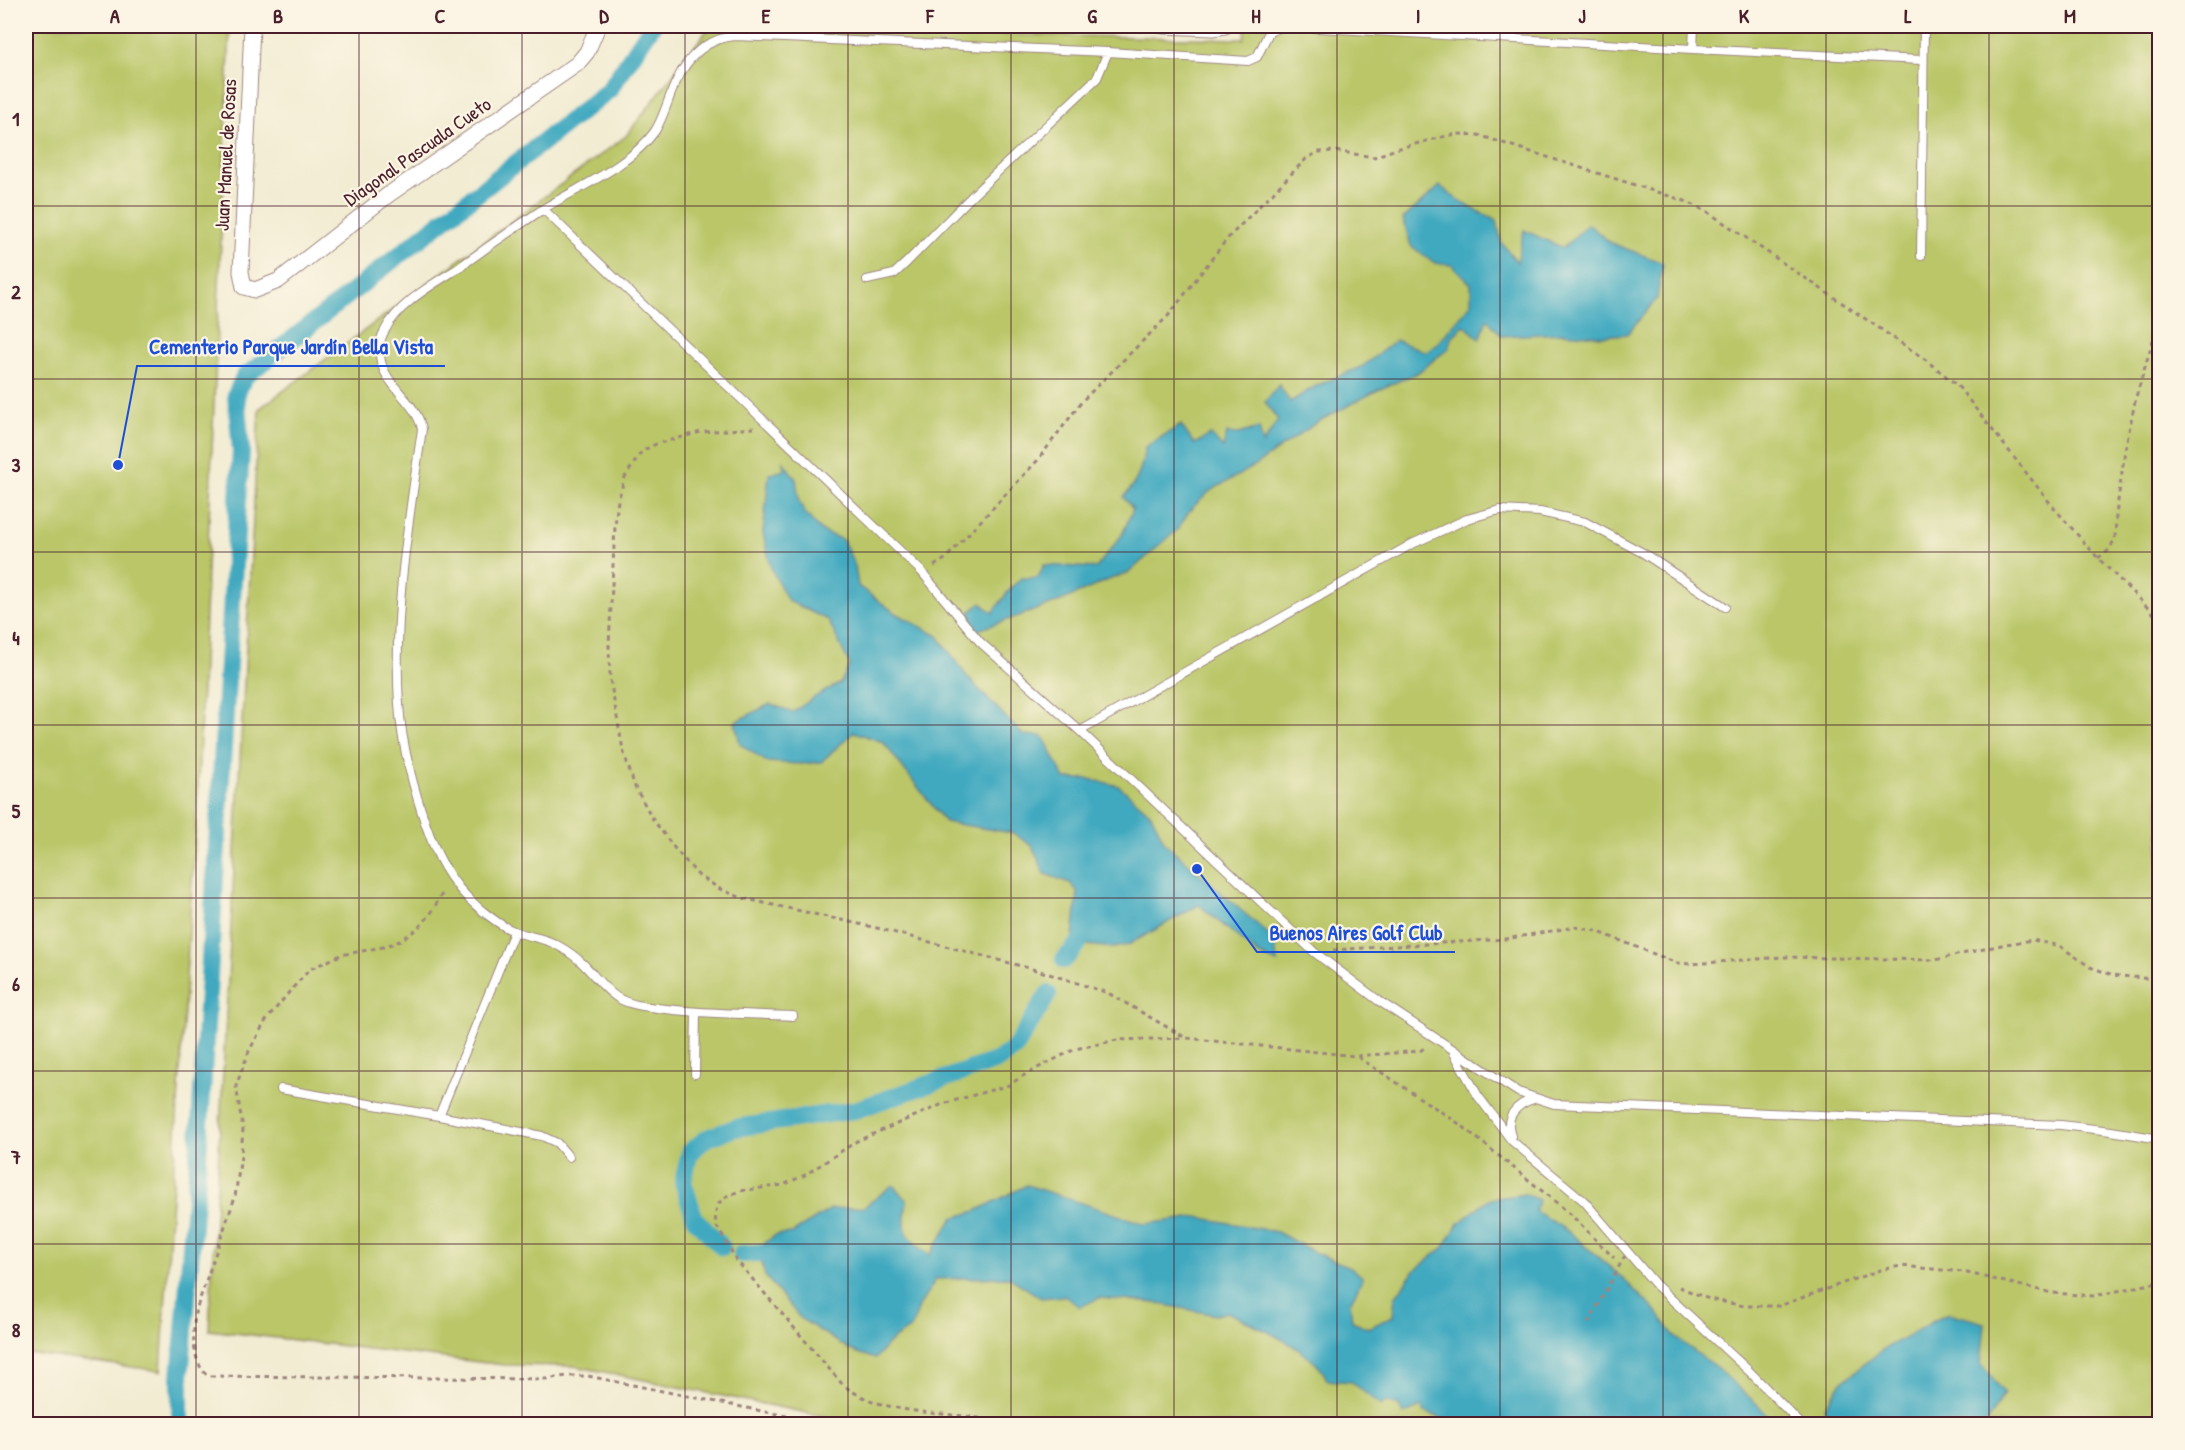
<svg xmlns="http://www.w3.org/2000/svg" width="2185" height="1450" font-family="'Patrick Hand',sans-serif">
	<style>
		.green { fill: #bac668; stroke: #82724a; stroke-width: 1.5 }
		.water { fill: #41a9c0; stroke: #466476; stroke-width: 1.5 }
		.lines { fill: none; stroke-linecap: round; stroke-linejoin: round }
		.canal { stroke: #41a9c0; stroke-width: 18 }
		.lane-casing { stroke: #9e867f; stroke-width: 10 }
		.street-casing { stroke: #9e867f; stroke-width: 17 }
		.path { stroke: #9e867f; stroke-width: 3; stroke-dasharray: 4.5 4.5; stroke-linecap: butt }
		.lane { stroke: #fff; stroke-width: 8 }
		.street { stroke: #fff; stroke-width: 15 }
		.path-bridge { stroke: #9e867f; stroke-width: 3; stroke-dasharray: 4.5 4.5; stroke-linecap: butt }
		.grid { fill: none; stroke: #4a1f2b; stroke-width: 1.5; stroke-opacity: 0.55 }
		.labels { text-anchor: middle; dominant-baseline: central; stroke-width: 4.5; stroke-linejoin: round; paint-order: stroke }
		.street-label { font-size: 20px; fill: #4a1f2b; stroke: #fcf5e5 }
		.leader { fill: none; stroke: #1d4ed8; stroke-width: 2 }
		.callout-dot { fill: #1d4ed8; stroke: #fcf5e5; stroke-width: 2 }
		.callout-label { font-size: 21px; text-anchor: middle; font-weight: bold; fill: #1d4ed8; stroke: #fcf5e5; stroke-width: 4.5; stroke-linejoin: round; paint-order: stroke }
		.neatline { fill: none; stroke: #4a1f2b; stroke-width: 2 }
		.grid-label { font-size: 20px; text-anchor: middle; font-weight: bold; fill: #4a1f2b }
	</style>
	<rect width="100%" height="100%" fill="#fcf5e5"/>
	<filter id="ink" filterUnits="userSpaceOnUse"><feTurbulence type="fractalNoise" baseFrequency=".0167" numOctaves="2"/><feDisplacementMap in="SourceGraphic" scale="12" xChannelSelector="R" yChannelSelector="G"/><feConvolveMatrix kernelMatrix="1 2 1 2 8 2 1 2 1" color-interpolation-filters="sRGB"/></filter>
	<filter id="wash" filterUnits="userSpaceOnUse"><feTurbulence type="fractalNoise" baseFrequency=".008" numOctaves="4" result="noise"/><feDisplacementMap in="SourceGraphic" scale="24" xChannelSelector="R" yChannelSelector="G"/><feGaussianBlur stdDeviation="1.35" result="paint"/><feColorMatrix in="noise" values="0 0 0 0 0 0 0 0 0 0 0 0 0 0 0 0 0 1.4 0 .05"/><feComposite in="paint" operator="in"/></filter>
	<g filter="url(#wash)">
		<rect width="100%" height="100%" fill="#f2ecd3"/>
		<path class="green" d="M26 26H230L197 805 161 1371 26 1353Z
			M1246 26H2159V1424H847L837 1419 575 1366 504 1365 209 1330 259 409 626 136 708 29 1244 39Z"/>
		<path class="water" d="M1440 186 1462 203 1497 221 1501 242 1517 262 1524 230 1563 248 1588 224 1611 243 1663 263 1657 299 1627 334 1602 336 1562 333 1502 336 1487 319 1480 339 1464 325 1452 337 1449 348 1417 373 1380 389 1319 421 1253 467 1210 491 1191 509 1177 530 1127 574 1113 578 1056 603 975 631 970 612 981 603 993 613 1007 593 1021 578H1038L1044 565 1096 568 1122 535 1133 509 1123 497C1138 483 1142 467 1145 447L1181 425 1194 444 1211 435 1223 448 1227 433 1239 434 1259 428 1263 444 1278 420 1265 402 1279 385 1290 402 1316 386 1363 366 1396 340 1426 352 1438 343 1471 304V284L1452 265 1435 263 1411 246 1403 219Z
			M782 460 796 479 799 501 805 513 821 531 843 540 855 566 858 586 896 613 938 636 968 678 1023 735 1043 736 1065 779H1089L1119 786 1151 814 1165 843 1275 940 1277 963 1258 954 1199 905 1128 945 1113 948 1078 944 1073 936 1078 892 1070 883 1045 874 1032 846 1013 833 945 822 883 742 854 732 821 762 801 764 767 762 740 744 735 722 770 704 793 712 815 697 840 683 850 665 828 620 788 601 771 568 763 533 769 474 785 470Z
			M893 1185 907 1201C902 1232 904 1236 930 1255L953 1218 976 1211 1027 1185 1145 1224 1197 1217 1277 1232 1316 1253 1352 1268 1363 1278 1350 1303 1352 1321 1369 1328 1393 1316 1395 1297 1415 1270 1444 1247 1458 1224 1489 1199 1526 1194 1539 1200 1535 1211 1568 1231 1620 1276 1655 1310 1675 1337 1716 1367 1760 1407 1775 1424H1457L1425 1412 1421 1407 1403 1415 1399 1406 1387 1402 1381 1406 1352 1382 1327 1380C1318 1352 1254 1325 1227 1312L1216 1315 1156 1303 1099 1298 1080 1307 1064 1296 1041 1298 1009 1277 936 1279 920 1305 911 1328 891 1341 875 1359 852 1351 801 1319 765 1276 759 1253 766 1242 776 1235 792 1233 831 1209 864 1207Z
			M1948 1313 1985 1323 1981 1364 2004 1393 1986 1424H1837L1824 1408 1841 1383 1882 1350Z"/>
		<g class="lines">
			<path class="canal" d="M1064 960 1078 944
				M722 1247 695 1219 683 1182 690 1152 707 1138 735 1128 855 1110 998 1060 1015 1048 1048 994
				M742 1254 759 1253
				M180 1424V1378L196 1190 241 450 236 395 244 377 609 90 652 26"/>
		</g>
	</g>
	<g filter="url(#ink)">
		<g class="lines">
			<g class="lane-casing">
				<path id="lane" d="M1693 49 1694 26
					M1108 52 735 36C708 38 688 56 677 80 668 97 665 115 655 131 630 166 579 187 543 209L921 571 980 642 1080 731 1314 952 1379 1001 1501 1081 1518 1092 1554 1104 2061 1125 2111 1131 2160 1139
					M543 209C515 228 487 247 460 267 434 284 398 303 384 332 380 339 379 347 380 355 382 385 416 400 422 429 409 519 393 612 399 704 401 740 410 775 421 810 433 849 447 882 480 909 490 917 502 927 514 931 528 937 543 937 557 945 566 950 575 956 582 963 594 974 603 989 618 998 632 1006 650 1007 666 1009 708 1014 750 1014 793 1016
					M1921 256 1924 26
					M867 280 894 274 907 262 973 195 1097 78 1108 52 1248 61 1257 57 1269 32 1283 26 1693 49 1922 60
					M1080 731 1412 544 1467 519 1500 510 1540 512 1585 522 1643 553 1725 607
					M1454 1053 1478 1096 1512 1141 1584 1201 1656 1285 1750 1372 1801 1424
					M695 1074 696 1013
					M281 1089 439 1116 542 1136 557 1143 569 1157
					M439 1116 514 932
					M1511 1136C1504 1117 1516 1104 1534 1099"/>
			</g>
			<g class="street-casing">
				<path id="street" d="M252 26 241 272 244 287 255 290 278 281 388 195 577 64 587 52 598 26
					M1163 26 1213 28 1225 26"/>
			</g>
			<path class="path" d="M754 428 701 432 656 444 642 451 625 477 618 500 615 526 609 645 610 679 623 750 635 787 654 821 675 849 698 875 720 889 742 898 877 928 1040 971 1108 993 1186 1038 1356 1056 1420 1051 1427 1046
				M2098 558 2109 550 2115 539 2116 515 2125 450 2136 397 2153 340 2160 308
				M934 566 945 559 1037 461 1083 400 1168 316 1227 239 1306 159 1318 152 1334 151 1374 157 1396 149 1438 138 1456 134 1478 135 1685 201 1708 212 1926 360 1957 385 2054 508 2098 558 2160 620
				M442 894 430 915 418 928 400 941 383 947 341 955 310 969 290 991 265 1022 249 1051 236 1086 243 1129 241 1156 235 1197 195 1313C193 1333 191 1362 208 1376L545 1379 567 1376H588L826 1424
				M1333 950 1505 939 1575 927 1596 931 1677 963 1691 964 1783 957 1935 960 2006 944 2033 940 2060 946 2090 967 2113 975 2160 980
				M1358 1057 1461 1125 1568 1212 1614 1258
				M1679 1287 1709 1299 1744 1306H1779L1880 1270 1901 1266 1963 1272 2052 1293 2094 1296 2160 1282
				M997 1424C983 1417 967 1416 951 1415 913 1411 875 1409 843 1385L737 1261 716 1225 715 1213 719 1203 727 1196 740 1191 783 1185 805 1175 857 1141 943 1104 1009 1085 1026 1074 1075 1049 1117 1040 1185 1038"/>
			<use href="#lane" class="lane"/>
			<use href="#street" class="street"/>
			<path class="path-bridge" d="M1588 1323 1627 1252"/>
		</g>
	</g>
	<path class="grid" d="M196 26V1424M359 26V1424M522 26V1424M685 26V1424M848 26V1424M1011 26V1424M1174 26V1424M1337 26V1424M1500 26V1424M1663 26V1424M1826 26V1424M1989 26V1424M26 206H2160M26 379H2160M26 552H2160M26 725H2160M26 898H2160M26 1071H2160M26 1244H2160"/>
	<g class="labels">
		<g class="street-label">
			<text transform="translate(417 151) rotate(-35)">Diagonal Pascuala Cueto</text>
			<text transform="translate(225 155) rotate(-87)">Juan Manuel de Rosas</text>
		</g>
	</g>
	<path class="leader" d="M118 465L137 366H445M1197 869L1257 952H1455"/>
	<g class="callout-dot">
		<circle cx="118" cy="465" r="6"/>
		<circle cx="1197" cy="869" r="6"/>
	</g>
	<g class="callout-label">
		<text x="291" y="354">Cementerio Parque Jardín Bella Vista</text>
		<text x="1356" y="940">Buenos Aires Golf Club</text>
	</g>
	<rect width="2185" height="1450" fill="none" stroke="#fcf5e5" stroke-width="66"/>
	<rect x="33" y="33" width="2119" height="1384" class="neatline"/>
	<g class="grid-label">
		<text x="115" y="23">A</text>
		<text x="278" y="23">B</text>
		<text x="440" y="23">C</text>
		<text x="604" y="23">D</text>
		<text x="766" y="23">E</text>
		<text x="930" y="23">F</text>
		<text x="1092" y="23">G</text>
		<text x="1256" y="23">H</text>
		<text x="1418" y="23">I</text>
		<text x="1582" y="23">J</text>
		<text x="1744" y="23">K</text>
		<text x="1908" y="23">L</text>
		<text x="2070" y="23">M</text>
		<text x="16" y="126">1</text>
		<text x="16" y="299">2</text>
		<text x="16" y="472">3</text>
		<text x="16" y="645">4</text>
		<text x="16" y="818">5</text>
		<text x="16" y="991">6</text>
		<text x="16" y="1164">7</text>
		<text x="16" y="1337">8</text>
	</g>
</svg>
